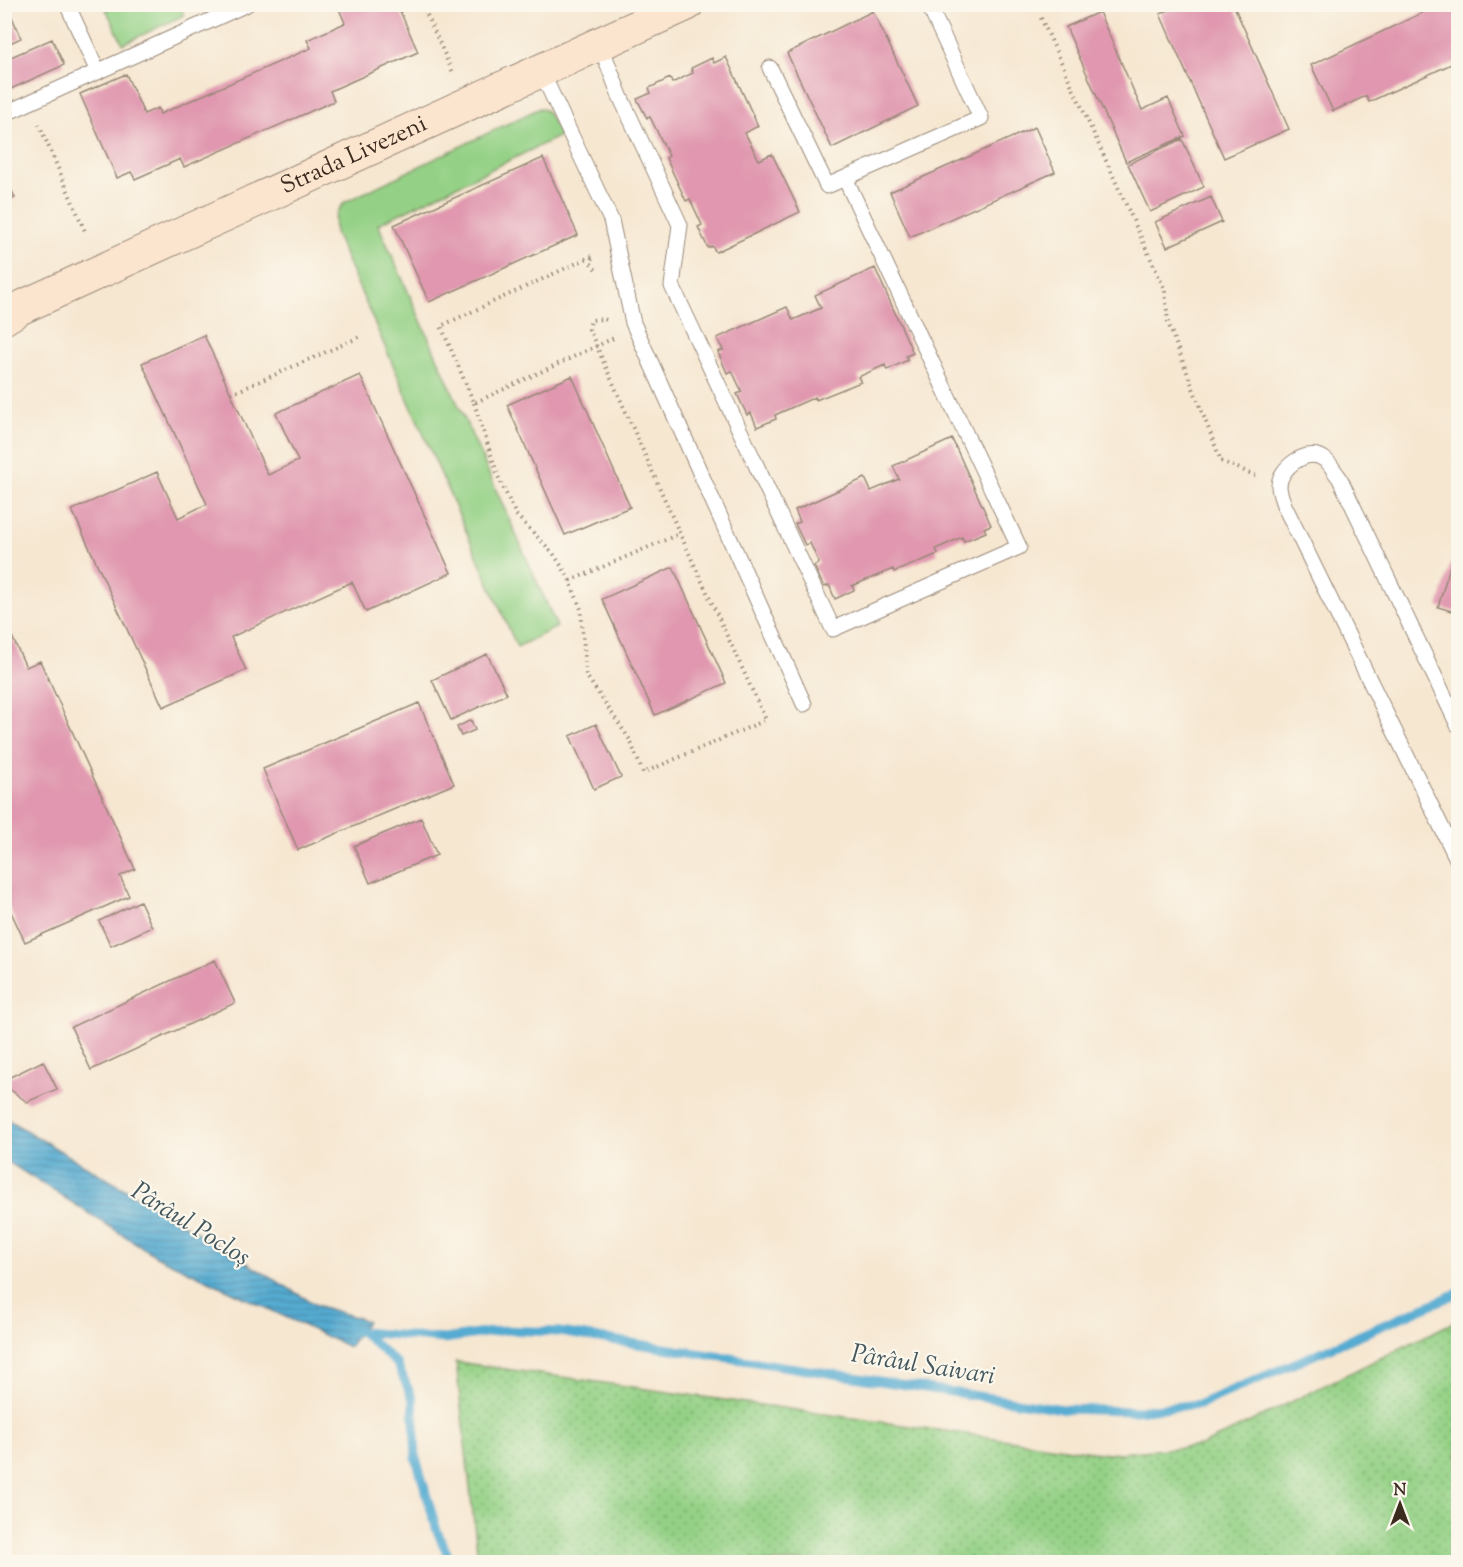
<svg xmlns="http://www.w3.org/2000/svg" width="1463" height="1567" font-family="'Sorts Mill Goudy',serif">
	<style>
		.grass { fill: #94d186; stroke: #687e52; stroke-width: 1.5 }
		.garden { fill: url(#garden-dots); stroke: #687e52; stroke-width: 1.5 }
		.water { fill: url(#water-rules); stroke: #486a78; stroke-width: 1.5 }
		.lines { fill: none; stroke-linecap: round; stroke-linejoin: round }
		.stream { stroke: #55abd1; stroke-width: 9 }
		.building { fill: #e097af }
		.lane-casing { stroke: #988878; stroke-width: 17 }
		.secondary-casing { stroke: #988878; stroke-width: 35 }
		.path { stroke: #988878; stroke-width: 4; stroke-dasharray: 1.5 4.5; stroke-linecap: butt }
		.lane { stroke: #fff; stroke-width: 15 }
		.secondary { stroke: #fce5cf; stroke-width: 33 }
		.labels { text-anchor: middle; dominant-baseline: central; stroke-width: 4.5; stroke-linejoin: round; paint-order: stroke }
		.street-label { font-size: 24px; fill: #3b2a1e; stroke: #fbf7ec }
		.water-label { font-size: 26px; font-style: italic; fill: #44575d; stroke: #fbf7ec }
	</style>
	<defs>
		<pattern id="garden-dots" width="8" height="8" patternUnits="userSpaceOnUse" patternTransform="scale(1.5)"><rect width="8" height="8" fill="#94d186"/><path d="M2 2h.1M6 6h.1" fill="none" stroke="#7aaa6d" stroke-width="1.8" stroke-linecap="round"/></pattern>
		<pattern id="water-rules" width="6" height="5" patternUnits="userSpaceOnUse" patternTransform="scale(1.5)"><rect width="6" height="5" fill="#55abd1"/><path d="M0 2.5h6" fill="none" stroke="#488ba9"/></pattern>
	</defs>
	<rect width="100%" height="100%" fill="#fbf7ec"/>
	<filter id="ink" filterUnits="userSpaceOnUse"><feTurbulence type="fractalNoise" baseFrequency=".0167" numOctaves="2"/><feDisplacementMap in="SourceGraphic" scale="12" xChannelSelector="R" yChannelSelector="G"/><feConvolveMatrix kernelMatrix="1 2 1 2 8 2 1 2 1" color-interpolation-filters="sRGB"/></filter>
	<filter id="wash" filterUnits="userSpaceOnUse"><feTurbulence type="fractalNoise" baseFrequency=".008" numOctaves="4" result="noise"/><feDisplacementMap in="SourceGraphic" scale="24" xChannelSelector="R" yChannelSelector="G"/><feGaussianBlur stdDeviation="1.35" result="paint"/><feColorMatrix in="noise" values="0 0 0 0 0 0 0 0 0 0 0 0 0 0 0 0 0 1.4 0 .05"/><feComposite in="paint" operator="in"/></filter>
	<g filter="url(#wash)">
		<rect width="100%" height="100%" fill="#f6e7d1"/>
		<path class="grass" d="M104 5H179L184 15 123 44Z
			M540 108 547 111 560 136 378 224 557 627 517 647 335 233C333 219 336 212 345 202Z"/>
		<path class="garden" d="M1458 1320V1562H483L477 1551 456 1362 1107 1454 1201 1446Z"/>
		<path class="water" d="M5 1118 188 1227 316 1305 367 1321 349 1347 158 1257 5 1160Z"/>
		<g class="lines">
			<path class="stream" d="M348 1327 362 1332 444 1339 505 1330 559 1332 1063 1409 1135 1411 1200 1404 1458 1293
				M362 1332 397 1364 413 1399 416 1458 437 1531 451 1562"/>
		</g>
		<g id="blocks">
			<path class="building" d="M337 4H397L418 52 330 91 334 101 184 167 180 159 135 179 131 172 117 178 80 94 126 74 144 114 158 108 160 114 311 48 307 40 345 23Z
				M1182 4H1233L1289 129 1224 158 1160 14Z
				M1441 4H1450L1452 8 1458 5V61L1369 102 1366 96 1333 111 1311 65Z
				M9 10 21 38 4 46V12Z
				M873 11 918 106 832 148 787 53Z
				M1099 12 1142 110 1168 98 1185 136 1126 162 1066 27Z
				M52 39 64 65 4 92V60Z
				M726 57 758 126 745 133 759 160 772 154 800 212 716 252 712 246 708 248 698 227 702 225 690 199 686 201 666 158 669 156 650 117 647 118 637 99 651 93 649 88 670 78 672 83 693 73 691 68 712 58 714 63Z
				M1035 127 1055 172 910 237 890 192Z
				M1182 139 1204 187 1150 212 1128 164Z
				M543 158 578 235 429 302 394 225Z
				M4 174 15 198 7 202 11 210 4 213Z
				M1211 197 1222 222 1167 247 1155 222Z
				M875 268 913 353 906 356 908 360 887 370 885 365 858 377 861 382 816 400 815 397 775 415 776 419 757 427 751 413 747 415 737 394 742 392 732 371 727 373 718 352 723 350 717 338 787 307 793 320 821 308 815 295Z
				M204 335 268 475 298 461 276 413 360 375 451 573 366 612 352 582 231 637 246 670 163 707 72 510 157 472 178 518 207 504 142 363Z
				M572 376 630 507 565 535 507 405Z
				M952 439 991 525 984 528 986 532 964 541 962 537 936 549 938 554 894 572 893 569 852 586 854 590 835 599 829 585 824 587 814 566 819 563 810 543 805 545 795 524 800 522 795 510 865 478 871 491 899 479 893 466Z
				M1458 539V613L1438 607Z
				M673 567 726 683 655 715 602 599Z
				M4 619 26 667 40 661 135 869 120 876 129 896 25 942 4 897Z
				M487 654 507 694 451 720 432 680Z
				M419 703 454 784 298 850 263 769Z
				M471 720 475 730 461 736 457 727Z
				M596 724 621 777 594 789 570 736Z
				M421 818 437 855 370 883 354 846Z
				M140 901 152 927 111 946 99 921Z
				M215 960 235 1003 91 1070 71 1027Z
				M43 1061 57 1089 27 1102 4 1085V1080Z"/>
		</g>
	</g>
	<g filter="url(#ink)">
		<use href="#blocks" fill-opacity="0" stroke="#988878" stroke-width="1.5"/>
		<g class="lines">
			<g class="lane-casing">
				<path id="lane" d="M67 4 98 72
					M600 44 620 96 680 225 672 286 833 629 1019 547 845 178 981 118 930 8 932 4
					M770 68 827 186 845 178
					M541 71 611 220 633 323 804 704
					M4 114 247 4
					M1458 725 1339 477C1334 472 1330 462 1324 459 1307 447 1279 468 1279 486 1279 492 1282 499 1284 505L1458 861"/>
			</g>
			<g class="secondary-casing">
				<g id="secondary">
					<path id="s1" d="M4 318 20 308 687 4"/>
				</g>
			</g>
			<path class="path" d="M422 4 454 75
				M1041 18 1165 290 1168 323 1221 461 1259 477
				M39 124 85 231
				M592 256 441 326 474 403 616 337
				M592 258 590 262 597 271
				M231 394 362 336
				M474 403 498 476 516 515 553 553 568 576 581 609 586 675 630 740 643 773 766 720 680 534 589 329 591 320 604 319 609 321
				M570 581 679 534"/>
			<use href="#lane" class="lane"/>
			<use href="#secondary" class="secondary"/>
		</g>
	</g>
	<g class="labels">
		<g class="street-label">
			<text stroke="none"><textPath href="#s1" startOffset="386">Strada Livezeni</textPath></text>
		</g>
		<g class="water-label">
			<text transform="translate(190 1225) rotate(32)">Pârâul Pocloș</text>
			<text transform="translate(923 1366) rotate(9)">Pârâul Saivari</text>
		</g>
	</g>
	<rect width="1463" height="1567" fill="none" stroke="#fbf7ec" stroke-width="24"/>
	<g transform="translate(1400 1504)" stroke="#fbf7ec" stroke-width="4.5" paint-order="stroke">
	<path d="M0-4.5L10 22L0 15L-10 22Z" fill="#3b2a1e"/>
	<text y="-9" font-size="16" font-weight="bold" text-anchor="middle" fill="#3b2a1e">N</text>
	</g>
</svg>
